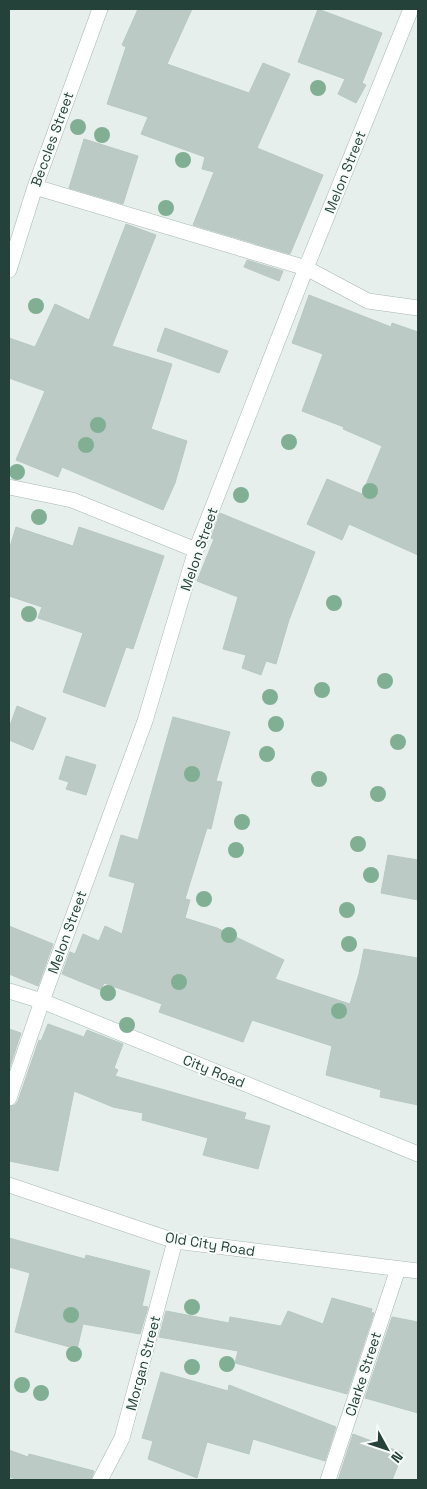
<svg xmlns="http://www.w3.org/2000/svg" width="427" height="1489" font-family="'Space Grotesk',sans-serif">
	<style>
		.building { fill: #bbcac4; stroke: #b8c9c2 }
		.lines { fill: none; stroke-linecap: round; stroke-linejoin: round }
		.minor-casing { stroke: #a8b8b2; stroke-width: 16 }
		.secondary-casing { stroke: #a4bbb3; stroke-width: 16 }
		.minor { stroke: #fff; stroke-width: 15 }
		.secondary { stroke: #fff; stroke-width: 15 }
		.tree { fill: #80af93 }
		.labels { text-anchor: middle; dominant-baseline: central; stroke-width: 4; stroke-linejoin: round; paint-order: stroke }
		.street-label { font-size: 14px; fill: #24423a; stroke: #f7fbf9 }
	</style>
	<rect width="100%" height="100%" fill="#e6efeb"/>
	<path class="building" d="M138 9H192L167 64 249 93 263 63 290 74 257 148 323 175 290 254 193 225 214 172 202 169 205 157 141 134 148 117 107 104 126 47 122 45Z
		M318 9 382 33 362 83 366 85 356 103 338 94 345 79 298 62Z
		M84 139 138 156 123 204 69 188Z
		M126 224 156 235 112 346 172 364 151 429 187 441 175 483 163 510 62 467 58 477 16 460 45 391 9 378V338L35 347 55 304 89 320Z
		M247 260 283 271 279 281 244 267Z
		M309 295 391 327 392 323 418 332V555L349 524 342 540 307 524 327 479 362 494 382 446 343 429 344 427 302 411 323 354 292 343Z
		M165 328 228 351 219 373 157 351Z
		M220 513 315 552 289 620 276 664 266 661 261 675 242 668 246 655 223 649 238 597 197 581 214 539 211 538Z
		M16 527 73 546 79 527 164 556 133 649 126 647 105 707 63 692 83 633 38 618 42 607 9 596V550Z
		M17 706 46 718 33 750 9 740V728Z
		M173 717 230 732 216 781 222 782 211 829 207 828 185 899 190 900 185 918 217 928 284 960 275 979 350 1004 359 974 364 949 418 958V1105L380 1097 381 1090 326 1075 332 1046 252 1020 243 1042 159 1012 162 1004 104 983 101 990 62 974 70 952 75 954 83 934 99 941 105 926 122 934 135 883 109 876 121 835 138 840Z
		M66 756 96 765 86 795 66 789 69 782 59 779Z
		M388 855 418 860V900L381 893Z
		M9 926 53 944 38 986 9 974Z
		M48 1024 84 1037 87 1030 123 1044 114 1068 118 1070 115 1076 246 1113 244 1119 270 1126 258 1169 203 1155 208 1138 142 1120 143 1113 113 1107 74 1091 58 1171 9 1161V1107L15 1105 18 1101 39 1040 41 1041Z
		M9 1029 21 1033 9 1070Z
		M9 1238 85 1259 86 1255 150 1271 142 1306 148 1307 140 1334 83 1324 77 1349 15 1332 30 1273 9 1267Z
		M332 1298 372 1309 371 1312 374 1313 347 1394 235 1363 238 1351 159 1337 166 1311 229 1323 230 1317 281 1326 288 1311 323 1324Z
		M392 1317 418 1322V1413L365 1398Z
		M161 1372 228 1391 229 1385 336 1427 325 1461 253 1439 249 1454 207 1442 197 1478 148 1459 153 1441 142 1438Z
		M353 1434 403 1453 392 1480H338Z
		M9 1450 28 1457 29 1454 94 1471 91 1480H19L9 1477Z"/>
	<g class="lines">
		<g class="minor-casing">
			<path id="minor" d="M35 187 306 268 368 301 418 308
				M9 270 35 187 100 9
				M9 487 72 500 196 550
				M9 1098 42 1001 145 721 196 550 306 268 411 9
				M9 1185 175 1241 418 1271
				M100 1480 122 1438 175 1241
				M328 1480 398 1269"/>
		</g>
		<g class="secondary-casing">
			<path id="secondary" d="M9 991 42 1001 418 1154"/>
		</g>
		<use href="#minor" class="minor"/>
		<use href="#secondary" class="secondary"/>
	</g>
	<g class="tree">
		<circle cx="318" cy="88" r="8"/>
		<circle cx="78" cy="127" r="8"/>
		<circle cx="102" cy="135" r="8"/>
		<circle cx="183" cy="160" r="8"/>
		<circle cx="166" cy="208" r="8"/>
		<circle cx="36" cy="306" r="8"/>
		<circle cx="98" cy="425" r="8"/>
		<circle cx="289" cy="442" r="8"/>
		<circle cx="86" cy="445" r="8"/>
		<circle cx="17" cy="472" r="8"/>
		<circle cx="370" cy="491" r="8"/>
		<circle cx="241" cy="495" r="8"/>
		<circle cx="39" cy="517" r="8"/>
		<circle cx="334" cy="603" r="8"/>
		<circle cx="29" cy="614" r="8"/>
		<circle cx="385" cy="681" r="8"/>
		<circle cx="322" cy="690" r="8"/>
		<circle cx="270" cy="697" r="8"/>
		<circle cx="276" cy="724" r="8"/>
		<circle cx="398" cy="742" r="8"/>
		<circle cx="267" cy="754" r="8"/>
		<circle cx="192" cy="774" r="8"/>
		<circle cx="319" cy="779" r="8"/>
		<circle cx="378" cy="794" r="8"/>
		<circle cx="242" cy="822" r="8"/>
		<circle cx="358" cy="844" r="8"/>
		<circle cx="236" cy="850" r="8"/>
		<circle cx="371" cy="875" r="8"/>
		<circle cx="204" cy="899" r="8"/>
		<circle cx="347" cy="910" r="8"/>
		<circle cx="229" cy="935" r="8"/>
		<circle cx="349" cy="944" r="8"/>
		<circle cx="179" cy="982" r="8"/>
		<circle cx="108" cy="993" r="8"/>
		<circle cx="339" cy="1011" r="8"/>
		<circle cx="127" cy="1025" r="8"/>
		<circle cx="192" cy="1307" r="8"/>
		<circle cx="71" cy="1315" r="8"/>
		<circle cx="74" cy="1354" r="8"/>
		<circle cx="227" cy="1364" r="8"/>
		<circle cx="192" cy="1367" r="8"/>
		<circle cx="22" cy="1385" r="8"/>
		<circle cx="41" cy="1393" r="8"/>
	</g>
	<g class="labels">
		<g class="street-label">
			<text transform="translate(52 139) rotate(-70)">Beccles Street</text>
			<text transform="translate(345 172) rotate(-68)">Melon Street</text>
			<text transform="translate(199 549) rotate(-71)">Melon Street</text>
			<text transform="translate(67 932) rotate(-70)">Melon Street</text>
			<text transform="translate(214 1071) rotate(22)">City Road</text>
			<text transform="translate(210 1244) rotate(9)">Old City Road</text>
			<text transform="translate(143 1363) rotate(-75)">Morgan Street</text>
			<text transform="translate(363 1374) rotate(-72)">Clarke Street</text>
		</g>
	</g>
	<rect width="427" height="1489" fill="none" stroke="#24423a" stroke-width="20"/>
	<g transform="translate(387 1449) rotate(130)" stroke="#f7fbf9" stroke-width="4" paint-order="stroke">
	<path d="M0-4L9 19L0 12L-9 19Z" fill="#24423a"/>
	<text y="-8" font-size="14" font-weight="bold" text-anchor="middle" fill="#24423a">N</text>
	</g>
</svg>
